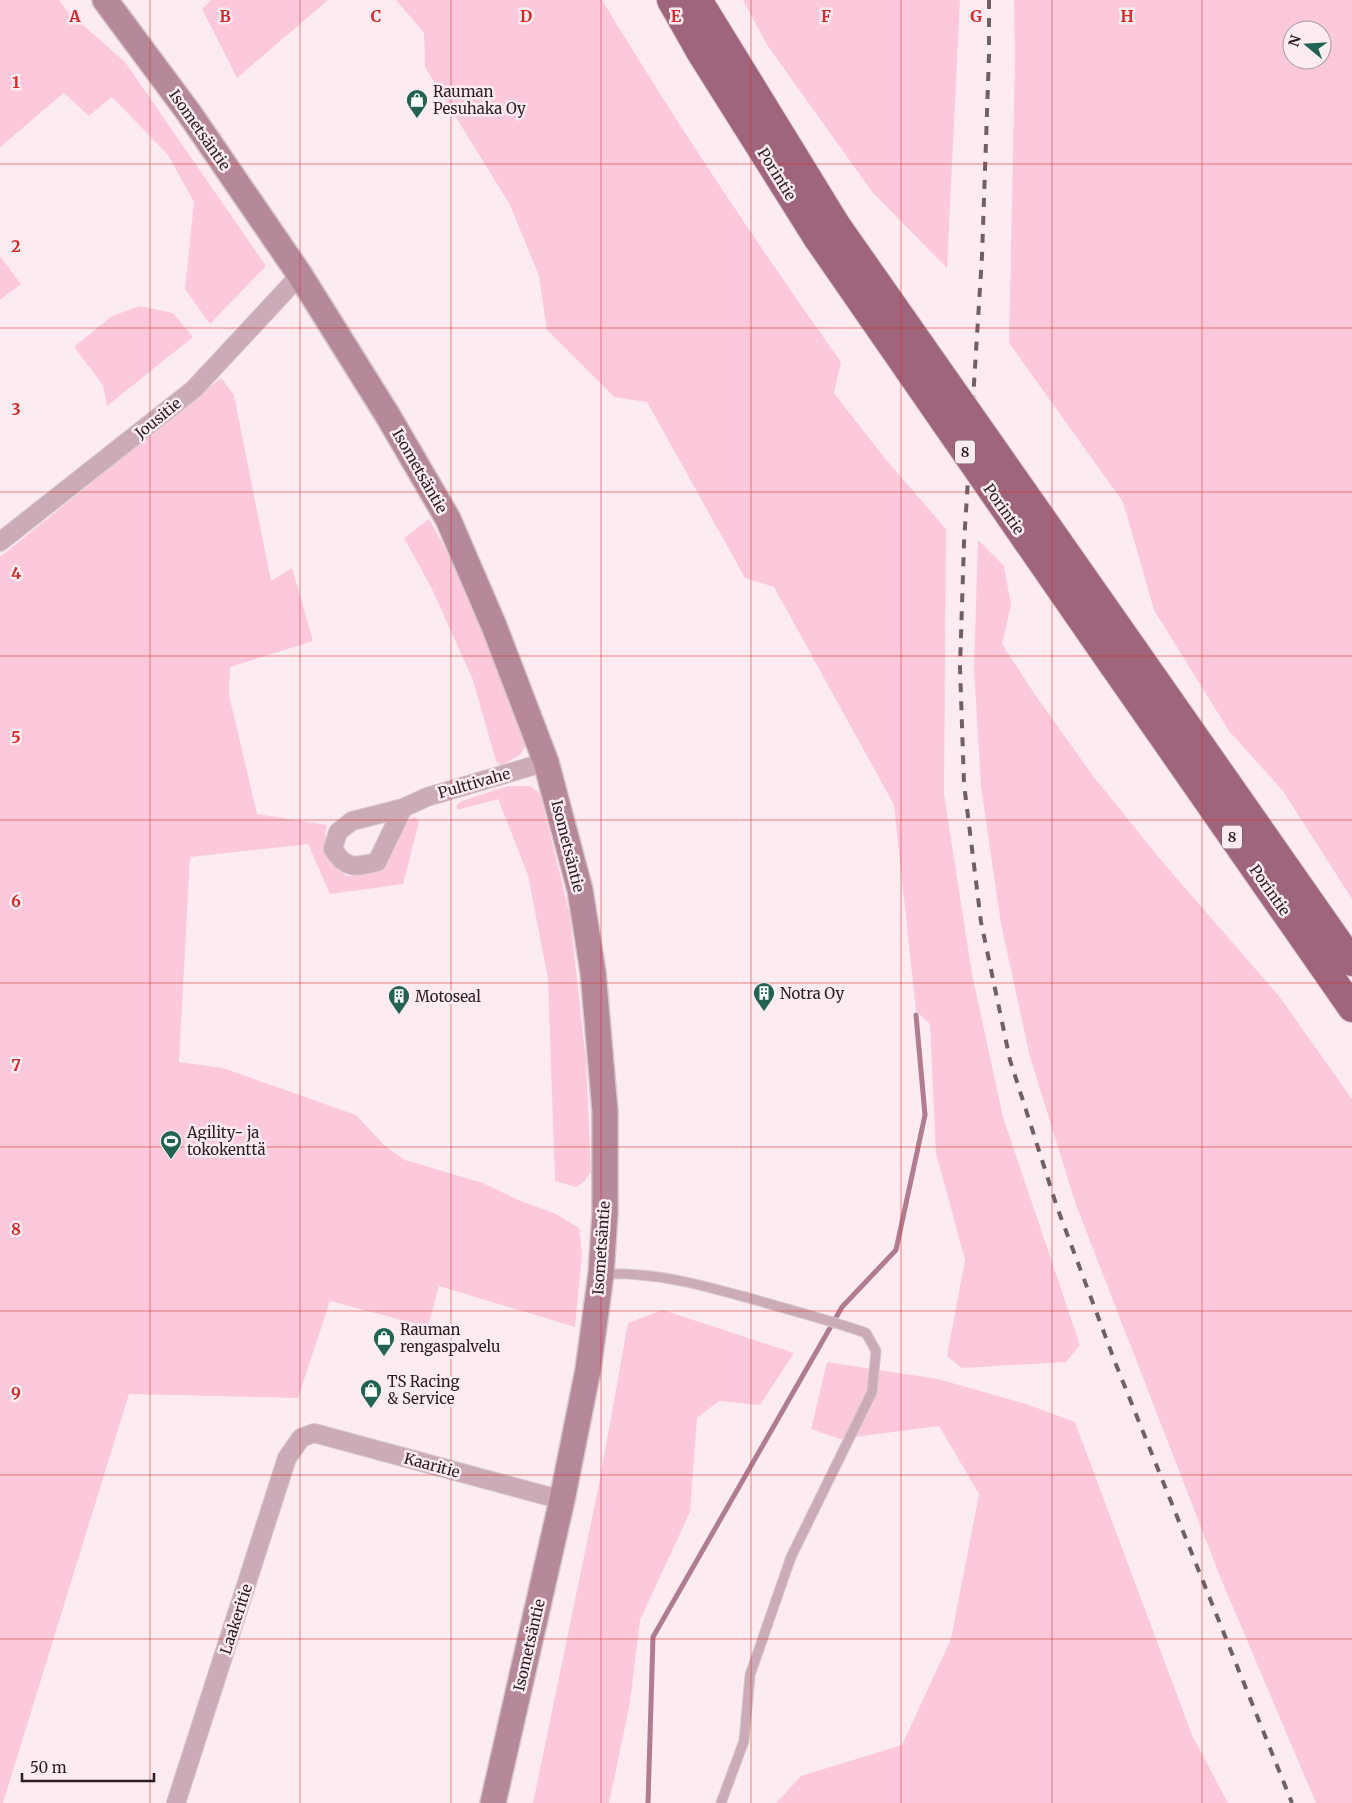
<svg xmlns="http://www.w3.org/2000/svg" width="1352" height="1803" font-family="Merriweather,serif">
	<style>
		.green { fill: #fcc9dc; fill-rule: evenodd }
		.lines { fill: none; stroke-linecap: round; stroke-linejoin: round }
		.stream { stroke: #b07c91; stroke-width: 5 }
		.service-casing { stroke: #d6c7cc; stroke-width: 11 }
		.minor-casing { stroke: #d6c7cc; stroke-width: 20 }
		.secondary-casing { stroke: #d6c7cc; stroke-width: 28 }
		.trunk-casing { stroke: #d6c7cc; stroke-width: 30 }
		.service { stroke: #caabb7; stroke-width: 9 }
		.minor { stroke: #caabb7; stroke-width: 18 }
		.secondary { stroke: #b6899a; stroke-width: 25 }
		.trunk { stroke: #9f657d; stroke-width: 28 }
		.rail { stroke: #6f6066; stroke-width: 4; stroke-dasharray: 9 9; stroke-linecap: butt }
		.trunk-bridge-casing { stroke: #d6c7cc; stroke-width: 30; stroke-linecap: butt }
		.trunk-bridge { stroke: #9f657d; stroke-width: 28 }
		.grid { fill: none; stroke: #d62828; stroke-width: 1; stroke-opacity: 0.55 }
		.labels { text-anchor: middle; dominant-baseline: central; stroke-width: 5; stroke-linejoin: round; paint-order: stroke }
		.shield { fill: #fcecf1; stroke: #6a5b61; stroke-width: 1 }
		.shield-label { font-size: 14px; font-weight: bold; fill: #2b1d23 }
		.poi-label { font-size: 15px; fill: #2b1d23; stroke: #fcecf1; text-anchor: start }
		.street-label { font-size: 15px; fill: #2b1d23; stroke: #fcecf1 }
		.grid-label { font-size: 16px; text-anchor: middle; font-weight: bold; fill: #d62828; stroke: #fcecf1; stroke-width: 5; stroke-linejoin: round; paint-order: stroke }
	</style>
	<rect width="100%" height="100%" fill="#fcecf1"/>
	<path class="green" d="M0 0H59L66 10 125 62 266 266 210 324 185 289 194 202 168 155 112 97 89 116 64 93 0 147Z
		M211 0H328L237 78 202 9Z
		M396 0H602C677 124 757 244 841 362L834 393 883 456 946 529 944 794 972 974 1003 1117 1080 1345 1066 1362 962 1368 947 1356 965 1260 936 1153 930 1024 916 1011 894 805 774 587 745 578 647 402 614 397 547 330 539 276 510 205 425 67 424 33Z
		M743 0H960L947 268 873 193 767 45Z
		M1014 0H1352V899L1283 791 1229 731 1154 610 1123 502 1009 343 1015 59ZM1292 30H1322V60H1292Z
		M0 256 21 284 0 300Z
		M140 306 173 313 193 337 107 406 103 385 74 347 112 316Z
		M221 378 234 395 271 581 292 568 313 641 230 667 229 695 257 814 327 825 325 833 330 855 337 869 347 876 366 874 379 867 408 820 415 817 419 822 403 884 330 894 308 844 190 857 179 1062 223 1068 356 1115 385 1146 405 1160 483 1183 518 1200 556 1214 579 1228 582 1255 575 1327 439 1286 428 1327 330 1301 298 1398 129 1394 3 1803H0V557Z
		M429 519C471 592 498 664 527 742L521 754 501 766 496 761 473 680 431 587 404 538Z
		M978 540 1004 566 1011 605 1002 644 1034 693 1093 776 1166 866 1279 996 1352 1099V1803H1316L1221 1579 1076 1205 1030 1057 1001 924 981 786 974 668Z
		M508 786H530L540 793 570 916 586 1060 591 1172 584 1182 576 1187 555 1181 548 979 528 875 498 799 457 810V805L462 801Z
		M663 1310 794 1353 760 1405 719 1401 697 1418 690 1512 640 1620 630 1703 609 1803H533L599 1484 628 1323Z
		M827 1362 938 1379 1026 1404 1075 1422 1192 1735 1228 1803H776L801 1776 902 1745 951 1639 979 1494 939 1426 840 1439 811 1429Z"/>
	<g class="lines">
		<path class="stream" d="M648 1803 653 1637 842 1307 896 1250 925 1115 916 1015"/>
		<g class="service-casing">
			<path id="service" d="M602 1274C659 1272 701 1285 756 1300 793 1311 830 1320 866 1333L876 1351 872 1392 791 1557 750 1675 744 1741 721 1803"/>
		</g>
		<g class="minor-casing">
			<path id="minor" d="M0 542 194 389 300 275
				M403 808 377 862C355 867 346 870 333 849L338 832 352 821 403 808 427 797 546 762
				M176 1803 287 1458 301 1438 314 1433 562 1500"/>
		</g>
		<g class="secondary-casing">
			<path id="secondary" d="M105 0 189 113 300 275 388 416 448 519 494 626 546 762 580 890 593 972 605 1111V1213L601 1274 588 1370 562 1500 493 1803"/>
		</g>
		<g class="trunk-casing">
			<path id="trunk" d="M671 0 701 53 818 239
				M698 0 837 226
				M1134 650 1352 962
				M1113 665 1352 1008"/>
		</g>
		<use href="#service" class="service"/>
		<use href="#minor" class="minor"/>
		<use href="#secondary" class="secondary"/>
		<use href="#trunk" class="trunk"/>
		<path class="rail" d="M989 0V55L982 256 964 543 960 667 964 784 981 922 1010 1060 1057 1207 1115 1362 1292 1803"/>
		<g class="trunk-bridge-casing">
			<path id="trunk-bridge" d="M837 226 1134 650
				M818 239 1113 665"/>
		</g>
		<use href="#trunk-bridge" class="trunk-bridge"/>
	</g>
	<path class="grid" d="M150 0V1803M300 0V1803M451 0V1803M601 0V1803M751 0V1803M901 0V1803M1052 0V1803M1202 0V1803M0 164H1352M0 328H1352M0 492H1352M0 656H1352M0 820H1352M0 983H1352M0 1147H1352M0 1311H1352M0 1475H1352M0 1639H1352"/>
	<defs>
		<g id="shop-pin" transform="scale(1.125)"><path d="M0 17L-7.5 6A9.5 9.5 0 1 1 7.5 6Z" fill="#206353" stroke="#fcecf1"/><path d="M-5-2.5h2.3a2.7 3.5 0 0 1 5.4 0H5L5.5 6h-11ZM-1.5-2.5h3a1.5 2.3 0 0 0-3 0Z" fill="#fff"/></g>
		<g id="building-pin" transform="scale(1.125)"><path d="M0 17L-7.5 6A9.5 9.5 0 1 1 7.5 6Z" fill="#206353" stroke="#fcecf1"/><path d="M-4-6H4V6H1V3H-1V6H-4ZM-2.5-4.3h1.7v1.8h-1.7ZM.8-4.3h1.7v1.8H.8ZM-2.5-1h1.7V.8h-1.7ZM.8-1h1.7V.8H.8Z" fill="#fff"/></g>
		<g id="stadium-pin" transform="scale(1.125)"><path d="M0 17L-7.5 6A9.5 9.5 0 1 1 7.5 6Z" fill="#206353" stroke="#fcecf1"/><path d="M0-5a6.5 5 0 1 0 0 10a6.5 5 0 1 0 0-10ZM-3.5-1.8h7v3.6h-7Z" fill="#fff"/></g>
	</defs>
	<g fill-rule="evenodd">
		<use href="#shop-pin" x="417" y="100"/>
		<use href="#building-pin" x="764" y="993"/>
		<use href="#building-pin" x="399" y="996"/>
		<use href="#stadium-pin" x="171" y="1141"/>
		<use href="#shop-pin" x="384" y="1338"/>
		<use href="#shop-pin" x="371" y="1390"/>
	</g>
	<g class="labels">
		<g class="shield">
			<rect x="955" y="440.5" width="20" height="23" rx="4"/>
			<rect x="1222" y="825.5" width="20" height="23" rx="4"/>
		</g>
		<g class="shield-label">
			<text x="965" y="452">8</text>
			<text x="1232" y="837">8</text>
		</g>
		<g class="poi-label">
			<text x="433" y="91">Rauman<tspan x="433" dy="17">Pesuhaka Oy</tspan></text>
			<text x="780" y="993">Notra Oy</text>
			<text x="415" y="996">Motoseal</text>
			<text x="187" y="1132">Agility- ja<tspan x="187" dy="17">tokokenttä</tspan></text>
			<text x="400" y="1329">Rauman<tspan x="400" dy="17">rengaspalvelu</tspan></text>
			<text x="387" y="1381">TS Racing<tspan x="387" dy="17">&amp; Service</tspan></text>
		</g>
		<g class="street-label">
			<text transform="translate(200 130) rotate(55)">Isometsäntie</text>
			<text transform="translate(777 174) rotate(58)">Porintie</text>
			<text transform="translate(158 418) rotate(-39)">Jousitie</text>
			<text transform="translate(420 471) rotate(60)">Isometsäntie</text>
			<text transform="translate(1004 509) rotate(55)">Porintie</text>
			<text transform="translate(474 783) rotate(-16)">Pulttivahe</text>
			<text transform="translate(568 846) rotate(76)">Isometsäntie</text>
			<text transform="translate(1270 890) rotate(55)">Porintie</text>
			<text transform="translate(601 1248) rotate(-86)">Isometsäntie</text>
			<text transform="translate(432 1465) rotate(15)">Kaaritie</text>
			<text transform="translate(236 1619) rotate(-72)">Laakeritie</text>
			<text transform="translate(529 1645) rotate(-77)">Isometsäntie</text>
		</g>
	</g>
	<g class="grid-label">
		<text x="75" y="22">A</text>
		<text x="225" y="22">B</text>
		<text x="376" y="22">C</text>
		<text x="526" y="22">D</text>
		<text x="676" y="22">E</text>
		<text x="826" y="22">F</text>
		<text x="976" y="22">G</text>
		<text x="1127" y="22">H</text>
		<text x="16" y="88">1</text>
		<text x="16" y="252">2</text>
		<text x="16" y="415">3</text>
		<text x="16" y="579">4</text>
		<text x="16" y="743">5</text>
		<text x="16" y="907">6</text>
		<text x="16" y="1071">7</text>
		<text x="16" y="1235">8</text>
		<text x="16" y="1399">9</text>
	</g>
	<g transform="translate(1307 45) rotate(288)"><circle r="24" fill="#fcecf1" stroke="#a8999f"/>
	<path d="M0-4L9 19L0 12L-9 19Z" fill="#206353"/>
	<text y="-8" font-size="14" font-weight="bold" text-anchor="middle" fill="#2b1d23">N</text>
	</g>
	<path d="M22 1773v8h132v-8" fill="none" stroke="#2b1d23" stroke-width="2.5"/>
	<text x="30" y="1773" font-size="15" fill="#2b1d23" stroke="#fcecf1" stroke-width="4" paint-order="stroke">50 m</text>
</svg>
